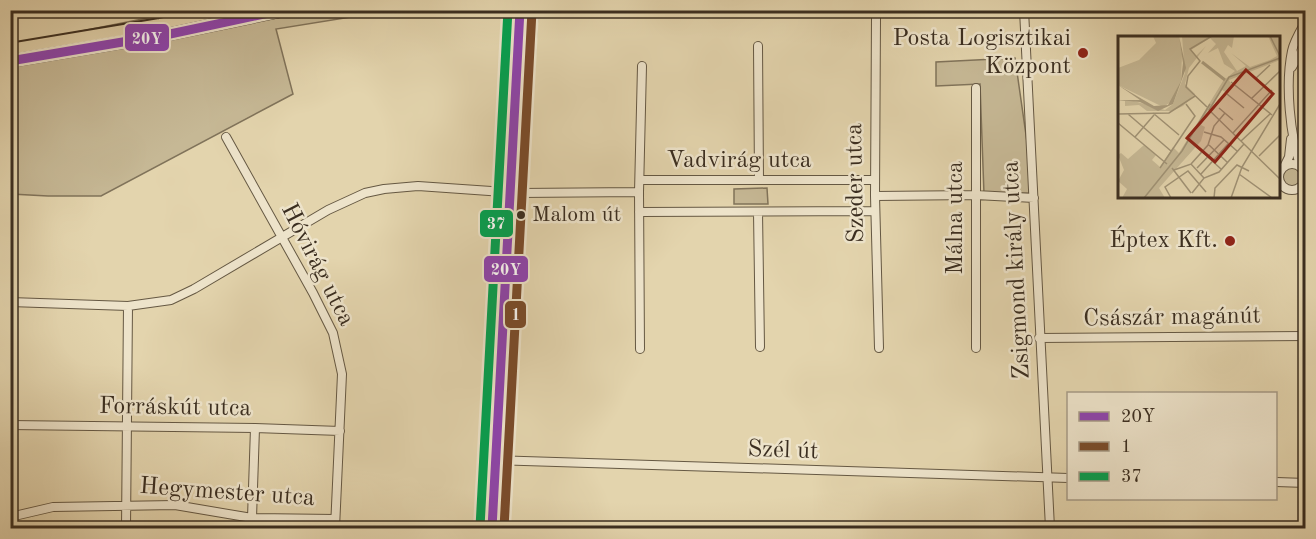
<svg xmlns="http://www.w3.org/2000/svg" width="1316" height="539" font-family="'Old Standard TT',serif">
	<style>
		.green { fill: #c6b895; stroke: #80735a; stroke-width: 1.5 }
		.lines { fill: none; stroke-linecap: round; stroke-linejoin: round }
		.minor-casing { stroke: #655843; stroke-width: 10 }
		.major-casing { stroke: #3b2e20; stroke-width: 14 }
		.minor { stroke: #ede3ca; stroke-width: 8 }
		.major { stroke: #e3d4ad; stroke-width: 10 }
		.bus-1-casing { stroke: #ede3ca; stroke-width: 14 }
		.bus-2-casing { stroke: #ede3ca; stroke-width: 14 }
		.bus-3-casing { stroke: #ede3ca; stroke-width: 14 }
		.bus-1 { stroke: #8e44ad; stroke-width: 9 }
		.bus-2 { stroke: #7a4b2a; stroke-width: 9 }
		.bus-3 { stroke: #03a04f; stroke-width: 9 }
		.poi-dot { fill: #8f2418; stroke: #ede3ca; stroke-width: 2 }
		.bus-dot { fill: #3b2e20; stroke: #ede3ca; stroke-width: 2 }
		.labels { text-anchor: middle; dominant-baseline: central; stroke-width: 5; stroke-linejoin: round; paint-order: stroke }
		.bus-label { font-size: 22px; fill: #3b2e20; stroke: #ede3ca; text-anchor: start }
		.poi-label { font-size: 24px; fill: #3b2e20; stroke: #ede3ca; text-anchor: end }
		.street-label { font-size: 24px; fill: #3b2e20; stroke: #ede3ca }
		.inset-river { fill: none; stroke: #aa9c7d; stroke-width: 3 }
		.inset-road { fill: none; stroke: #a09275; stroke-width: 1.5 }
		.view { fill: #8f2418; fill-opacity: 0.15; stroke: #8f2418; stroke-width: 3 }
		.inset-edge { fill: none; stroke: #3b2e20; stroke-width: 3 }
		.line-badge { stroke: #ede3ca; stroke-width: 2 }
		.badge-label { font-size: 16px; text-anchor: middle; font-weight: bold; fill: #fff }
	</style>
	<rect width="100%" height="100%" fill="#e3d4ad"/>
	<filter id="stains"><feTurbulence type="fractalNoise" baseFrequency=".00333" numOctaves="4"/><feColorMatrix values="0 0 0 0 .2 0 0 0 0 .09 0 0 0 0 .02 0 0 0 .5 -.17"/></filter>
	<radialGradient id="worn" r=".72"><stop offset=".6" stop-color="#630" stop-opacity="0"/><stop offset="1" stop-color="#630" stop-opacity=".3"/></radialGradient>
	<path class="green" d="M183 11H388L276 29 293 94 101 196H48L11 194 10 45Z
		M509 11H538L534 76 508 77Z
		M1015 58 1029 156V193L984 194 980 84 936 86V62Z
		M1283 177a9 9 0 1 1 18 0a9 9 0 1 1-18 0Z
		M767 188 768 204H734V189Z"/>
	<g class="lines">
		<g class="minor-casing">
			<path id="minor" d="M1024 10 1050 528
				M876 18 875 196 879 348
				M758 46 759 180
				M1292 67 1306 42
				M226 137 313 293 333 333 342 374 335 528
				M1279 177a13 13 0 1 1 26 0a13 13 0 1 1-26 0Z
				M1284 167 1289 157 1291 139
				M1301 168C1290 136 1285 84 1292 51 1294 41 1301 30 1306 21
				M640 180H875
				M875 196 976 195 1034 198
				M639 212 875 211
				M758 212 760 347
				M10 302 128 306 171 300 194 289 328 210 365 193 384 189 418 186 519 193 639 192
				M1039 338 1306 336
				M976 348V88
				M640 349 639 192 642 66
				M10 425 255 428 340 431
				M496 460 1068 478
				M1276 482 1306 483
				M10 517 53 507 175 505 252 518 335 519
				M252 518 255 428
				M126 528 128 306"/>
		</g>
		<g class="major-casing">
			<path id="major" d="M10 49 160 24 225 10
				M10 61 170 34 285 10
				M492 528 520 10"/>
		</g>
		<use href="#minor" class="minor"/>
		<use href="#major" class="major"/>
		<g class="bus-1-casing">
			<path id="bus-1" d="M10 61 170 34 283 10
				M492 528 520 10"/>
		</g>
		<g class="bus-2-casing">
			<path id="bus-2" d="M504 528 532 11"/>
		</g>
		<g class="bus-3-casing">
			<path id="bus-3" d="M480 527 508 10"/>
		</g>
		<use href="#bus-1" class="bus-1"/>
		<use href="#bus-2" class="bus-2"/>
		<use href="#bus-3" class="bus-3"/>
	</g>
	<g class="poi-dot">
		<circle cx="1083" cy="53" r="6"/>
		<circle cx="1230" cy="241" r="6"/>
	</g>
	<circle class="bus-dot" cx="521" cy="215" r="5"/>
	<g class="labels">
		<g class="bus-label">
			<text x="532" y="215">Malom út</text>
		</g>
		<g class="poi-label">
			<text x="1071" y="39">Posta Logisztikai<tspan x="1071" dy="28">Központ</tspan></text>
			<text x="1218" y="241">Éptex Kft.</text>
		</g>
		<g class="street-label">
			<text x="739" y="161">Vadvirág utca</text>
			<text transform="translate(856 183) rotate(-91)">Szeder utca</text>
			<text transform="translate(956 218) rotate(-90)">Málna utca</text>
			<text transform="translate(317 265) rotate(63)">Hóvirág utca</text>
			<text transform="translate(1017 270) rotate(-93)">Zsigmond király utca</text>
			<text transform="translate(1172 318) rotate(-1)">Császár magánút</text>
			<text transform="translate(175 408) rotate(1)">Forráskút utca</text>
			<text transform="translate(783 451) rotate(2)">Szél út</text>
			<text transform="translate(227 493) rotate(4)">Hegymester utca</text>
		</g>
	</g>
	<g transform="translate(1118 36)">
		<rect width="162" height="162" fill="#e3d4ad"/>
		<path d="M35 0H61L64 18 63 45 53 66 45 71 0 49V32L21 24 38 7ZM64 0H116L114 12 110 9 106 16 119 35 128 30 113 17 132 31 152 24 159 20 150 0H162V24L111 44 114 50 109 57 104 54 83 89 87 91 83 105 41 152 47 162H4L9 153 0 145 6 134 0 119 3 117 10 123 26 109 38 119 34 124 42 131 55 111 61 117 105 45 117 35 106 28 100 12 90 17 98 8 92 2 73 14 78 20 88 10 71 32 67 48 77 58 65 70 54 75H29L21 69 7 70V65H0L7 64 16 65 47 74 55 68 67 37Z" fill="#c6b895"/>
		<path d="M61 0 68 32 55 68 40 75 22 66 0 64H22L0 49 36 70 50 69 63 45 65 27Z" fill="#aa9c7d"/>
		<path class="inset-river" d="M84 26 107 44"/>
		<path class="inset-road" d="M152 0 162 20M162 22 111 41 91 74 162 143M137 43 152 29M113 46 154 79M109 58 126 72M133 63 162 35M89 71 68 51 70 40 82 25 72 13 94 0M101 72 115 84M35 77 61 99M0 78 51 77 77 60M10 78 53 115M0 87 49 128M86 96 103 101 119 115M115 97 154 54M17 101 36 79M123 105 152 78M91 109 109 126M79 111 103 133M141 120 162 99M73 128 90 109 96 90 107 77M42 132 77 80 68 68M54 132 73 157M79 132 106 104M56 134 73 128 86 142M83 138 110 108M121 138 154 162M74 157 86 142 101 136 126 108M26 162 64 115 92 68M53 162 47 151 70 135 88 156M96 162 97 152 119 129 131 135M113 162 124 131 162 68"/>
		<path class="view" d="M128 34 155 58 97 126 69 102Z"/>
		<rect width="162" height="162" class="inset-edge"/>
	</g>
	<g class="line-badge">
		<rect x="124" y="23" width="46" height="29" rx="6" fill="#8e44ad"/>
		<rect x="479" y="209" width="35" height="29" rx="6" fill="#03a04f"/>
		<rect x="483" y="255" width="46" height="28" rx="6" fill="#8e44ad"/>
		<rect x="504" y="300" width="23" height="29" rx="6" fill="#7a4b2a"/>
	</g>
	<g class="badge-label">
		<text x="147" y="44">20Y</text>
		<text x="496" y="229">37</text>
		<text x="506" y="275">20Y</text>
		<text x="516" y="320">1</text>
	</g>
	<rect width="1316" height="539" fill="none" stroke="#e3d4ad" stroke-width="36"/>
	<rect x="12" y="12" width="1292" height="515" fill="none" stroke="#3b2e20" stroke-width="3"/>
	<rect x="18" y="18" width="1280" height="503" fill="none" stroke="#3b2e20" stroke-width="1.5"/>
	<rect x="1067" y="392" width="210" height="108" fill="#ede3ca" stroke="#a69b86" stroke-width="1.5"/>
	<rect x="1079" y="412" width="30" height="9" fill="#8e44ad" stroke="#a69b86" stroke-width="1.5"/>
	<text x="1121" y="422" font-size="18" fill="#3b2e20">20Y</text>
	<rect x="1079" y="442" width="30" height="9" fill="#7a4b2a" stroke="#a69b86" stroke-width="1.5"/>
	<text x="1121" y="452" font-size="18" fill="#3b2e20">1</text>
	<rect x="1079" y="472" width="30" height="9" fill="#03a04f" stroke="#a69b86" stroke-width="1.5"/>
	<text x="1121" y="482" font-size="18" fill="#3b2e20">37</text>
	<rect width="100%" height="100%" filter="url(#stains)"/>
	<rect width="100%" height="100%" fill="url(#worn)"/>
</svg>
